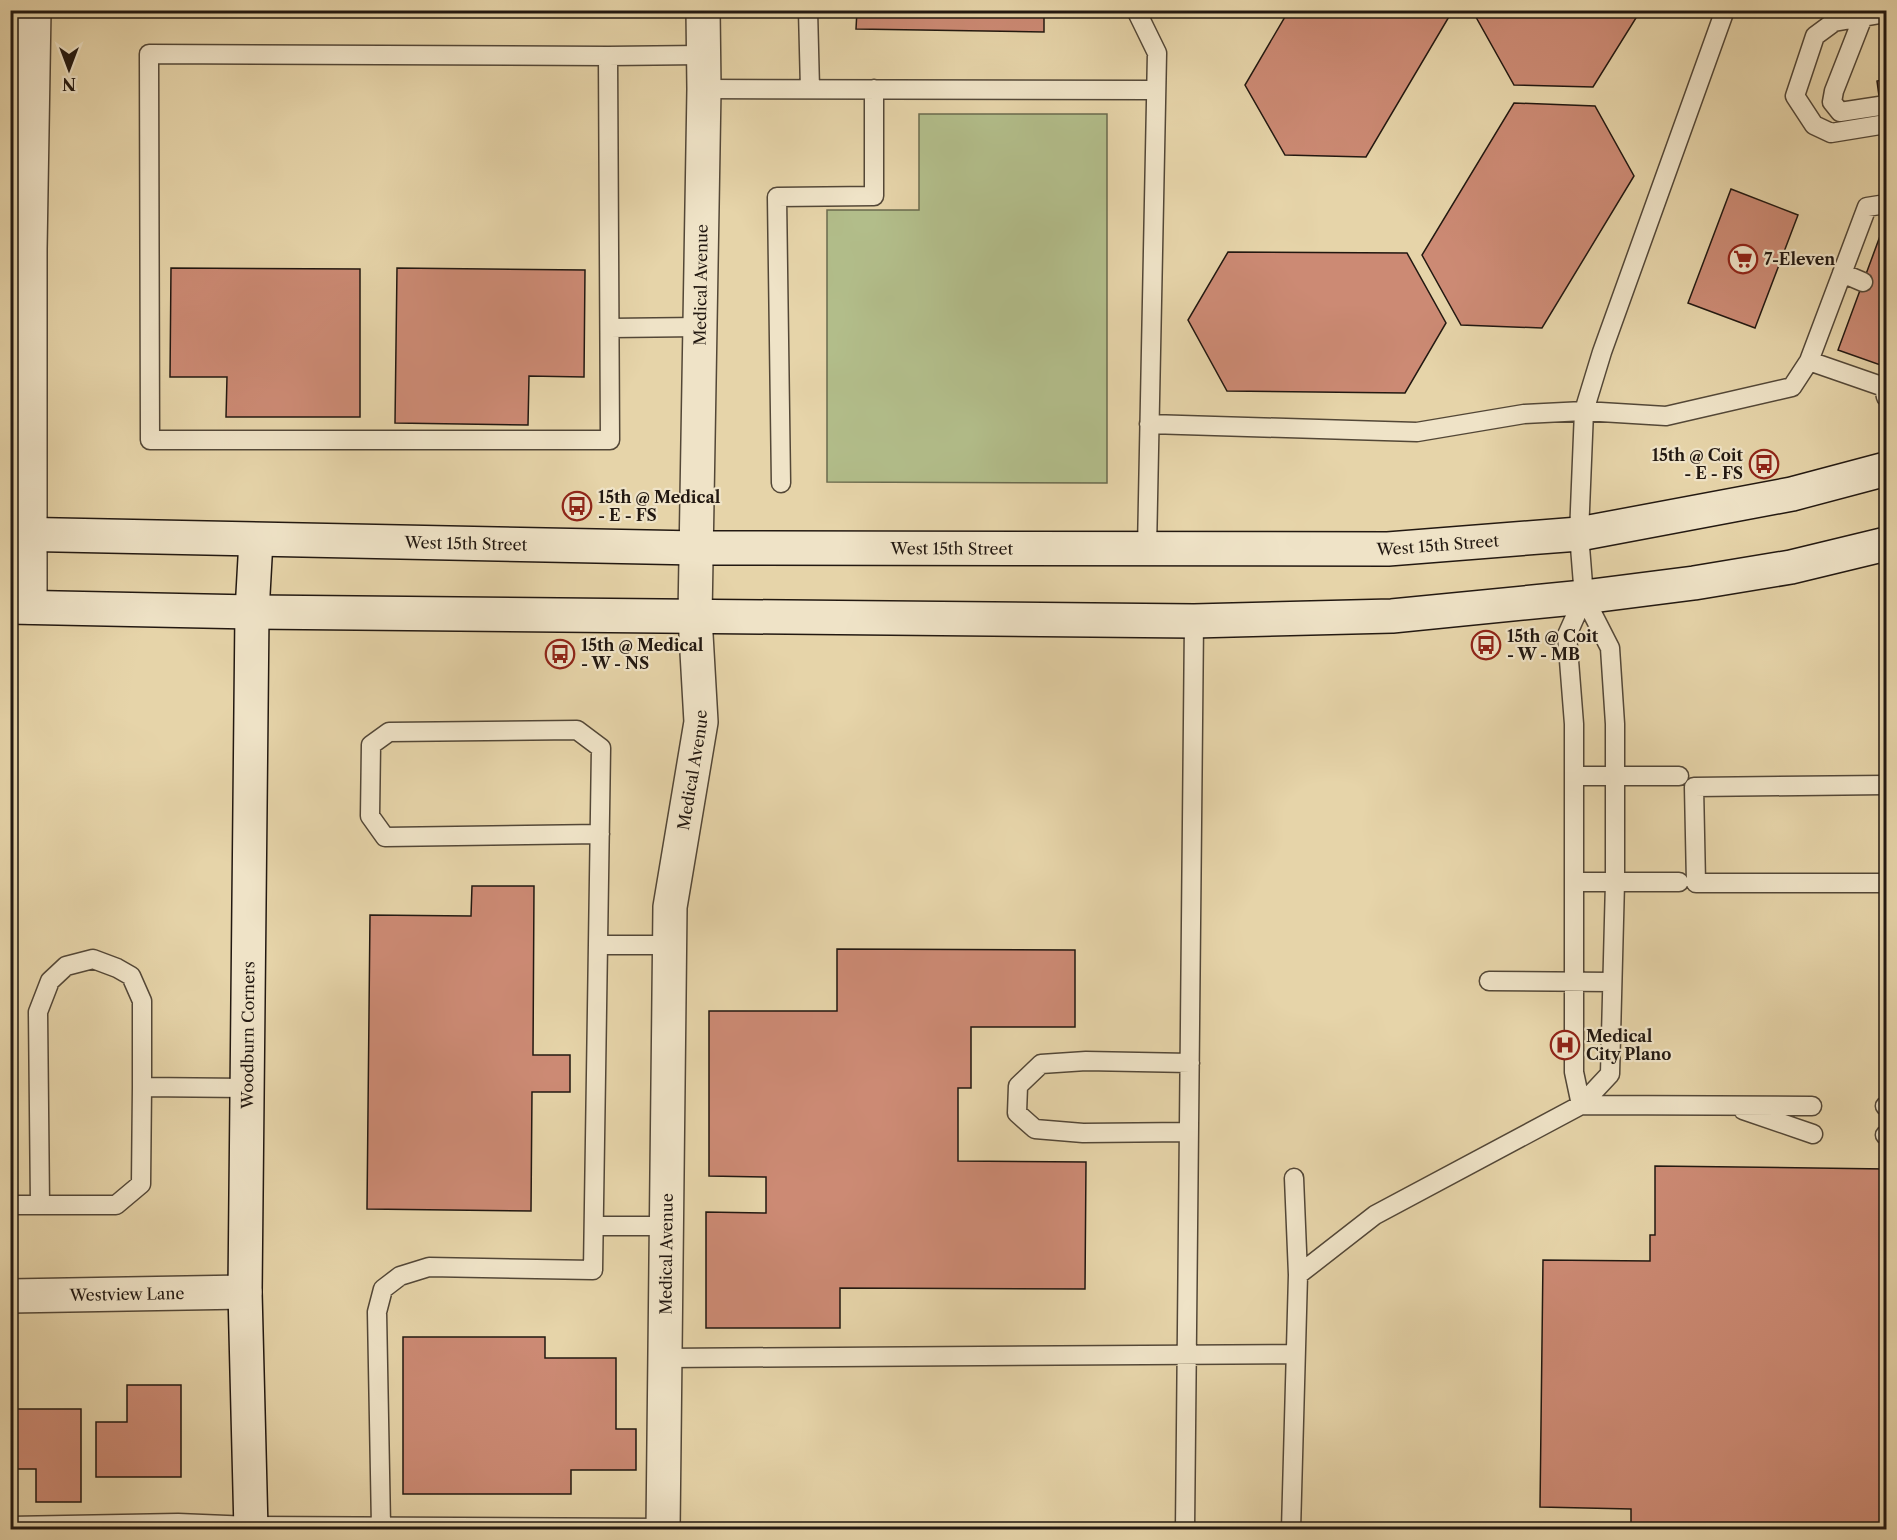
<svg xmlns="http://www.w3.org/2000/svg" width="1897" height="1540" font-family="'Libre Caslon Text',serif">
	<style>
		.green { fill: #b2bd8a; stroke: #6a6a4e; stroke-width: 1.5 }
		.building { fill: #cc8a74; stroke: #221811; stroke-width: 1.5 }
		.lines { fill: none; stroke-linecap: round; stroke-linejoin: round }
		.lane-casing { stroke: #534737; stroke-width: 21 }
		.street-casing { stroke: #534737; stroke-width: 36 }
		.secondary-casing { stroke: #221811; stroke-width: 36 }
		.lane { stroke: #efe3c7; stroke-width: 18 }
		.street { stroke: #efe3c7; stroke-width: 33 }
		.secondary { stroke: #efe3c7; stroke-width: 33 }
		.labels { text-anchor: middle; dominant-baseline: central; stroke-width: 4.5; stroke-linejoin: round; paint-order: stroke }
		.poi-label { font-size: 16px; font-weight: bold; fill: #221811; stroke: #efe3c7; text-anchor: start }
		.street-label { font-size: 16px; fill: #221811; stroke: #efe3c7 }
	</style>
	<rect width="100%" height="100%" fill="#e6d4a9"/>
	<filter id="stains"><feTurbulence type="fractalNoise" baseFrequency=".00333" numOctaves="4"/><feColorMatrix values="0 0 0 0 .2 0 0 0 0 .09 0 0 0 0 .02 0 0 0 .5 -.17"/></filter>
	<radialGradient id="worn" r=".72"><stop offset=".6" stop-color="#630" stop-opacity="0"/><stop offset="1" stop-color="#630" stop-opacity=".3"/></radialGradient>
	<path class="green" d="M919 114H1107V483L827 482V210H919Z"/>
	<path class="building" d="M857 10H1044V32L856 29Z
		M1289 10H1453L1366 157 1285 155 1245 85Z
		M1472 10H1632L1636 18 1593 87 1514 85Z
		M1886 79V95L1879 96 1877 81Z
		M1514 103 1595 106 1634 176 1542 328 1461 325 1422 255Z
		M1731 189 1798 215 1755 328 1688 303Z
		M1883 228 1886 230V367L1838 350Z
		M1228 252 1407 253 1446 323 1405 393 1227 391 1188 320Z
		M171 268 360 269V417H226L227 377H170Z
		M397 268 585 270 584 377 529 376 528 425 395 423Z
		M472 886H534L533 1055H570V1092H532L531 1211 367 1209 370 915 471 916Z
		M837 949 1075 950V1027H971V1088H958V1161L1086 1162 1085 1289 840 1288V1328H706V1212L766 1213V1177L709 1176V1011H837Z
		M1655 1166 1886 1169V1530H1631V1509L1540 1507 1543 1260 1650 1261V1235H1655Z
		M403 1337H545V1358H616V1429H636V1470H571V1494H403Z
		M127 1385H181V1477H96V1422H127Z
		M10 1409H81V1502H36V1469H10Z"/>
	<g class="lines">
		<g class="lane-casing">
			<path id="lane" d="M808 10 810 89
				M1136 10 1157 53 1147 549
				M1886 13 1834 22 1815 36 1795 96 1814 125 1831 133 1886 124
				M1863 17 1834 91 1832 102 1840 112 1886 105
				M608 56 610 440H150L149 54 608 56 702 55
				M704 89 1155 90
				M1842 273 1863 282
				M610 328 700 327
				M1809 361 1867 207 1886 204
				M1149 424 1417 432 1524 414 1584 411 1602 352 1725 10
				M781 483 777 197 874 196V89
				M1574 776H1679
				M1886 785 1694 787 1696 883H1886
				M1574 882H1679
				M598 945H669
				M1489 981 1612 982
				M1581 1105 1574 1072V724L1567 635 1584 597
				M1581 1105 1812 1106
				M1885 1106H1886
				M1743 1110 1813 1134
				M1189 1132 1083 1133 1035 1129 1017 1113 1018 1086 1041 1064 1086 1061 1190 1063
				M1885 1135H1886
				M1294 1178 1298 1275
				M10 1205H40L38 1012 50 981 66 966 93 959 117 968 131 976 142 1001V1087L247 1088
				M40 1205H116L141 1184 142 1087
				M594 1226H666
				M664 1358 1295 1354
				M10 1526 178 1523 251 1526 663 1528
				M381 1526 377 1312 383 1289 400 1276 429 1267 593 1270 601 748 577 730 389 732 371 745 370 816 385 837 600 834
				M1185 1530 1194 621
				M1291 1530 1298 1275 1375 1215 1581 1105 1610 1074 1615 882V724L1610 648 1584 597 1579 534 1584 411 1666 416 1792 387 1809 361 1884 387 1886 397"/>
		</g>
		<g class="street-casing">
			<g id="street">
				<path d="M30 607V249L34 10"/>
				<path id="s1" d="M10 1296 245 1292"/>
				<path id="s2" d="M663 1530 670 907 701 722 695 617 704 89 703 10"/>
			</g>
		</g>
		<g class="secondary-casing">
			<g id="secondary">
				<path id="s3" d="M10 534 697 548 1388 549 1579 534 1792 494 1886 469"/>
				<path d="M10 607 252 612 1194 621 1392 616 1584 597 1694 583 1791 567 1886 544"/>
				<path id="s4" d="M251 1530 245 1292 252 612 256 540"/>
			</g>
		</g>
		<use href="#lane" class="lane"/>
		<use href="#street" class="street"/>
		<use href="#secondary" class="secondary"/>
	</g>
	<defs>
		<g id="supermarket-ring" transform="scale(1.5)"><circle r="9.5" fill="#efe3c7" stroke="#8f2418" stroke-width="1.5"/><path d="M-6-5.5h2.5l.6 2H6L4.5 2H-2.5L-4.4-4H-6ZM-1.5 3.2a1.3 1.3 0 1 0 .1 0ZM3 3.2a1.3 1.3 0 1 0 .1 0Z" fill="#8f2418"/></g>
		<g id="bus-ring" transform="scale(1.5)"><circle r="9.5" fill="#efe3c7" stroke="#8f2418" stroke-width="1.5"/><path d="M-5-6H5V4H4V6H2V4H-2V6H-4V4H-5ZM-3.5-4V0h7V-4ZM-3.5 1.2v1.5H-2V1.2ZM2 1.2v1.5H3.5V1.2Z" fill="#8f2418"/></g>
		<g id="hospital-ring" transform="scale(1.5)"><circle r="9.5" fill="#efe3c7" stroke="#8f2418" stroke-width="1.5"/><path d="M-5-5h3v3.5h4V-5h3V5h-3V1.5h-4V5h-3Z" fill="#8f2418"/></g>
	</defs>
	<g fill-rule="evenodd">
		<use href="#supermarket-ring" x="1743" y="259"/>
		<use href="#bus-ring" x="1764" y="464"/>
		<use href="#bus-ring" x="577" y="506"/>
		<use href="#bus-ring" x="1486" y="645"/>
		<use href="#bus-ring" x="560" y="654"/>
		<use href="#hospital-ring" x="1565" y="1045"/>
	</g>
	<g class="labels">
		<g class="poi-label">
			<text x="1764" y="259">7-Eleven</text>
			<text x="1743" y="455" text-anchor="end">15th @ Coit<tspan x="1743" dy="18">- E - FS</tspan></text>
			<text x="598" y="497">15th @ Medical<tspan x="598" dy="18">- E - FS</tspan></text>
			<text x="1507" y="636">15th @ Coit<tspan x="1507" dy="18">- W - MB</tspan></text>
			<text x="581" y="645">15th @ Medical<tspan x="581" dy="18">- W - NS</tspan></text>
			<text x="1586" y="1036">Medical<tspan x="1586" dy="18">City Plano</tspan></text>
		</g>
		<g class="street-label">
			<text stroke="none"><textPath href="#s2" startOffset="1248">Medical Avenue</textPath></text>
			<text stroke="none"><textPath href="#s3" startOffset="456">West 15th Street</textPath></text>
			<text stroke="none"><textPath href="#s3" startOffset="1428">West 15th Street</textPath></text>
			<text stroke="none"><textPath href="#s3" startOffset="942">West 15th Street</textPath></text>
			<text stroke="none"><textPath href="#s2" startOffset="762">Medical Avenue</textPath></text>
			<text stroke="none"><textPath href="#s4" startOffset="495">Woodburn Corners</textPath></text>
			<text stroke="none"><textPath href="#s2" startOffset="276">Medical Avenue</textPath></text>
			<text stroke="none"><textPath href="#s1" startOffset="117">Westview Lane</textPath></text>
		</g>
	</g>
	<rect width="1897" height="1540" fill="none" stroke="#e6d4a9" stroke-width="36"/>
	<rect x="12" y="12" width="1873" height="1516" fill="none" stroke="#221811" stroke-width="3"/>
	<rect x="18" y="18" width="1861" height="1504" fill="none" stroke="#221811" stroke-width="1.5"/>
	<g transform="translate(69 69) rotate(180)" stroke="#efe3c7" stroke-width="4.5" paint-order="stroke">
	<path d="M0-4.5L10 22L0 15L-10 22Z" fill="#221811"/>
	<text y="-9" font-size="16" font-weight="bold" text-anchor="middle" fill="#221811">N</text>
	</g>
	<rect width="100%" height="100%" filter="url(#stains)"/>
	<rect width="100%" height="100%" fill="url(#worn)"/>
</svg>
